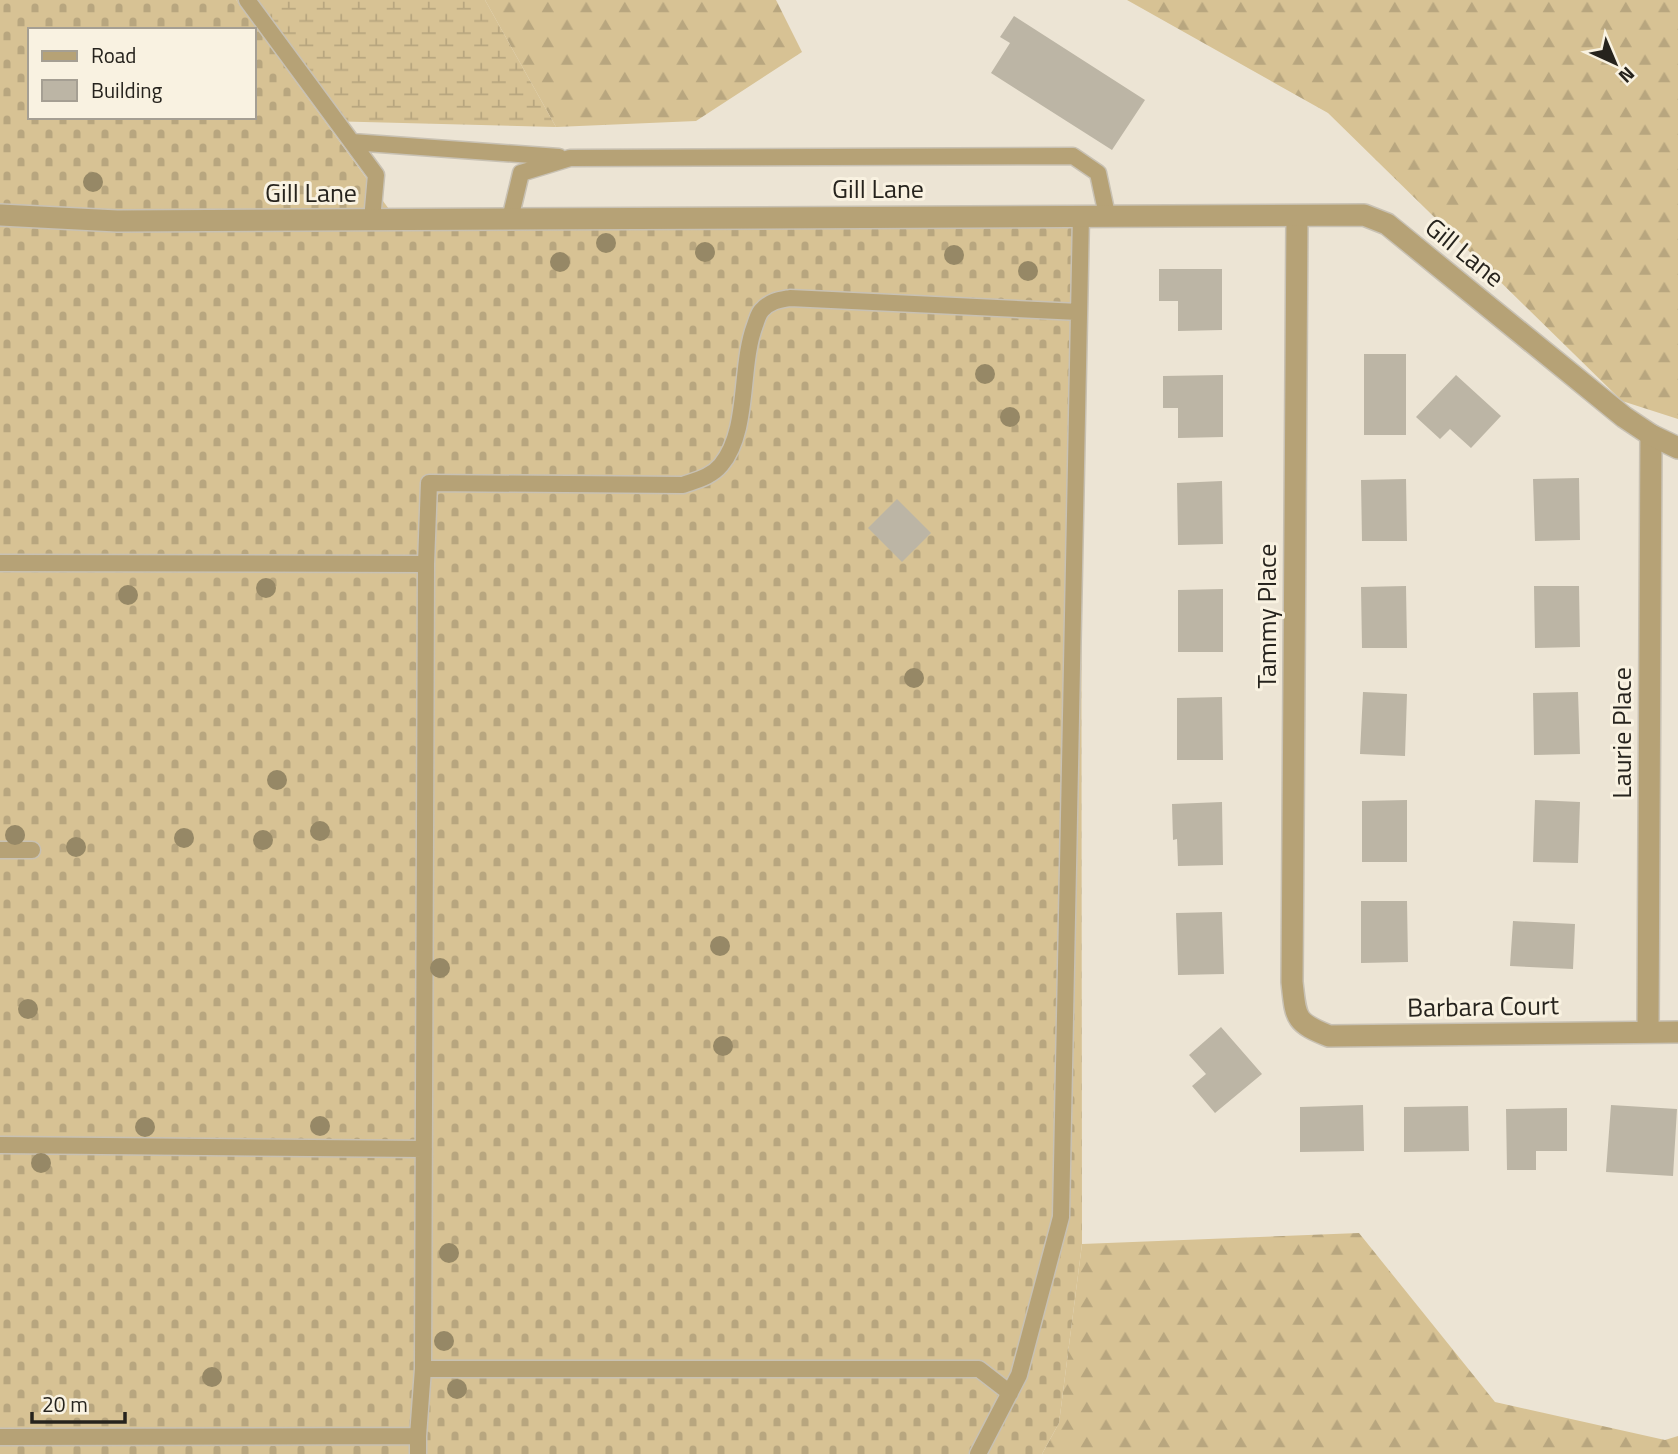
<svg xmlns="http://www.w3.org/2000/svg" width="1678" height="1454" font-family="'Titillium Web',sans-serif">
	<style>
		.forest { fill: url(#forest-firs) }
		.wetland { fill: url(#wetland-marsh) }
		.cemetery { fill: url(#cemetery-stones); fill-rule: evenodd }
		.building { fill: #bcb5a5 }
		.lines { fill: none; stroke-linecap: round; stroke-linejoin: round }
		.service-casing { stroke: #c8c1b3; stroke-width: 19 }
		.minor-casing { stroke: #c8c1b3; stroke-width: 24 }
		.tertiary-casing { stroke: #c8c1b3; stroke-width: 24 }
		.service { stroke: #b6a276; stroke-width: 16 }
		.minor { stroke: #b6a276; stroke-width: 21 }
		.tertiary { stroke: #b6a276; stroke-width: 21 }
		.tree { fill: #968866 }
		.labels { text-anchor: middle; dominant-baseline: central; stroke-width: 6; stroke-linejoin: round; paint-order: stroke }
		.street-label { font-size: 26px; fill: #26231d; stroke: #f9f2e1 }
	</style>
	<defs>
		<pattern id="forest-firs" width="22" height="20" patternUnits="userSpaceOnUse" patternTransform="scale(1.75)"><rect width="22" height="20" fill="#d7c294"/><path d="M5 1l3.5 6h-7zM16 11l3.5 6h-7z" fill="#b8a67f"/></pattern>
		<pattern id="wetland-marsh" width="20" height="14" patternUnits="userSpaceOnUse" patternTransform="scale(1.75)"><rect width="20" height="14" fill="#d7c294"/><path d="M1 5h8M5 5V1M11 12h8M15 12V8" fill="none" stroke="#b8a67f"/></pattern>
		<pattern id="cemetery-stones" width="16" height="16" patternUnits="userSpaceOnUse" patternTransform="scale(1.75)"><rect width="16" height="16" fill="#d7c294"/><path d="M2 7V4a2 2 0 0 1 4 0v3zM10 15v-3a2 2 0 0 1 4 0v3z" fill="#b8a67f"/></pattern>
	</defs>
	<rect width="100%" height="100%" fill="#ece4d4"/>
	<path class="forest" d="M485 0H776L802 52 696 121 556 127Z
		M1127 0H1678V419L1622 401 1328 113Z
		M1359 1233 1495 1402 1665 1440 1678 1436V1454H1042L1059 1423 1082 1244Z"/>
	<path class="wetland" d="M236 0H485L556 127 325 121Z"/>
	<path class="cemetery" d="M0 0H236L394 216 1081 215 1082 1244 1059 1423 1042 1454H0ZM30 30H254V117H30Z"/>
	<path class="building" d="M1014 16 1145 100 1112 150 991 73 1010 43 1000 37Z
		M1159 269H1222V330L1178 331V301H1159Z
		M1364 354H1406V435H1364Z
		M1223 375V437L1178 438V408H1163V376Z
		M1456 375 1501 416 1471 448 1450 429 1440 439 1416 417Z
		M1579 478 1580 540 1535 541 1533 479Z
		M1406 479 1407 541H1362L1361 480Z
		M1222 481 1223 544 1178 545 1177 483Z
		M897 499 931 533 902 562 868 528Z
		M1406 586 1407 648H1362L1361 587Z
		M1534 586H1579L1580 647 1535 648Z
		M1223 589V652H1178V590Z
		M1363 692 1407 694 1405 756 1360 754Z
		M1578 692 1580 754 1534 755 1533 693Z
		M1222 697 1223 760H1177V698Z
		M1407 800V862H1362V801Z
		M1535 800 1580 802 1578 863 1533 862Z
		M1222 802 1223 865 1178 866 1177 839 1173 840 1172 804Z
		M1361 901H1407L1408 962 1361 963Z
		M1222 912 1224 974 1178 975 1176 913Z
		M1513 921 1575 924 1573 969 1510 966Z
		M1221 1027 1262 1074 1215 1113 1192 1086 1206 1074 1189 1055Z
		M1363 1105 1364 1151 1300 1152V1107Z
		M1611 1105 1677 1109 1673 1176 1606 1172Z
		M1468 1106 1469 1151 1404 1152V1107Z
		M1567 1108V1151H1536V1170H1507L1506 1109Z"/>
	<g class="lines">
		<g class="service-casing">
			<path id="service" d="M247 0 376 175 372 220
				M352 142 559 157
				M510 219 521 173 570 158 1073 156 1098 173 1107 215
				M0 563 426 564
				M0 850H32
				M0 1145 424 1149
				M423 1369 426 564 429 483 683 485C697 480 711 477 721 465 750 430 739 367 755 325 757 320 758 314 762 310 770 301 779 300 790 298L1079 312
				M418 1436V1454
				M0 1437 418 1436 423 1369H979L1010 1393
				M978 1454 1019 1375 1061 1217 1081 215"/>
		</g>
		<g class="minor-casing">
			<path id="minor" d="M1297 216 1292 982C1296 1018 1294 1022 1329 1036L1678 1032
				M1648 1032 1651 435"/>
		</g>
		<g class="tertiary-casing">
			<path id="tertiary" d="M0 215 117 221 1364 215 1387 224 1624 417 1651 435 1678 448"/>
		</g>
		<use href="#service" class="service"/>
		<use href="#minor" class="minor"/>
		<use href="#tertiary" class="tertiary"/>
	</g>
	<g class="tree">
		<circle cx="93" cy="182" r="10"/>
		<circle cx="606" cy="243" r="10"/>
		<circle cx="705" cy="252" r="10"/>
		<circle cx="954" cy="255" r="10"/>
		<circle cx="560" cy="262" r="10"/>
		<circle cx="1028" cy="271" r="10"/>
		<circle cx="985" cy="374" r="10"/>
		<circle cx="1010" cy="417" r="10"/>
		<circle cx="266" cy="588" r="10"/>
		<circle cx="128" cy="595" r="10"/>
		<circle cx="914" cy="678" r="10"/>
		<circle cx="277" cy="780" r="10"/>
		<circle cx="320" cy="831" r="10"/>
		<circle cx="15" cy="835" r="10"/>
		<circle cx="184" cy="838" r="10"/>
		<circle cx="263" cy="840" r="10"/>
		<circle cx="76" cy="847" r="10"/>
		<circle cx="720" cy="946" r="10"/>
		<circle cx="440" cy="968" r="10"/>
		<circle cx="28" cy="1009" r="10"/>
		<circle cx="723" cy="1046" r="10"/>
		<circle cx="320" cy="1126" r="10"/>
		<circle cx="145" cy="1127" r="10"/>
		<circle cx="41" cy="1163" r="10"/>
		<circle cx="449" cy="1253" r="10"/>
		<circle cx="444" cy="1341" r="10"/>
		<circle cx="212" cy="1377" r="10"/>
		<circle cx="457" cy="1389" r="10"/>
	</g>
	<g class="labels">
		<g class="street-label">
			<text x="878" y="188">Gill Lane</text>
			<text x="311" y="192">Gill Lane</text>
			<text transform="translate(1465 252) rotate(39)">Gill Lane</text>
			<text transform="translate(1266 616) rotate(-90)">Tammy Place</text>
			<text transform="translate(1621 733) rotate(-90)">Laurie Place</text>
			<text transform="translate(1483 1006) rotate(-1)">Barbara Court</text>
		</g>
	</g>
	<rect x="28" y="28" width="228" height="91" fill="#f9f2e1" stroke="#a59f93" stroke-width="2"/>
	<rect x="42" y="51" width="35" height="10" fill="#b6a276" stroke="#a59f93" stroke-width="2"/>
	<text x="91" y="63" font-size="21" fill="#26231d">Road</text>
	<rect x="42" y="80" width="35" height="21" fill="#bcb5a5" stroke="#a59f93" stroke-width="2"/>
	<text x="91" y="98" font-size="21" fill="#26231d">Building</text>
	<g transform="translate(1615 63) rotate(136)" stroke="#f9f2e1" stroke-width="5" paint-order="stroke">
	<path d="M0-5L12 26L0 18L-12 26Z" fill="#26231d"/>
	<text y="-10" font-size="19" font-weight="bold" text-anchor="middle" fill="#26231d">N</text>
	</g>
	<path d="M32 1412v10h93v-10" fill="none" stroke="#26231d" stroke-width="3.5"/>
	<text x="42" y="1412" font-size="21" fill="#26231d" stroke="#f9f2e1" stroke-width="5" paint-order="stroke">20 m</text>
</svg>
